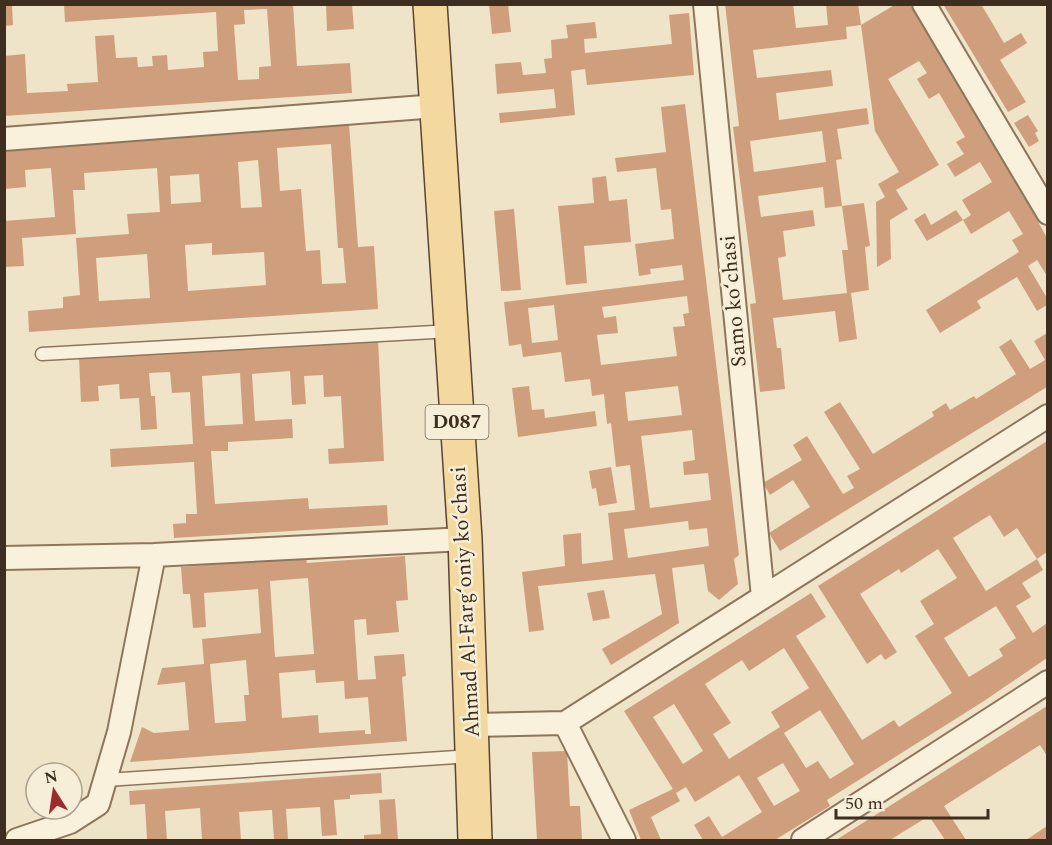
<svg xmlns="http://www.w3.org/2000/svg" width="1052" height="845" font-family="Spectral,serif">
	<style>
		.building { fill: #cf9f7d; fill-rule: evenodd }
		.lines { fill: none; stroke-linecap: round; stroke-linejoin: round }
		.lane-casing { stroke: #8d765c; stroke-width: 15 }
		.street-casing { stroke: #8d765c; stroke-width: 26 }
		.primary-casing { stroke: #5b4430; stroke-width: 36 }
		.lane { stroke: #faf1dc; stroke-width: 12 }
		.street { stroke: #faf1dc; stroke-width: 22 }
		.primary { stroke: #f3d9a0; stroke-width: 33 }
		.labels { text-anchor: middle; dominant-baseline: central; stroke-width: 5; stroke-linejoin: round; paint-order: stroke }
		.shield { fill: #f7eed8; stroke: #756857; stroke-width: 1.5 }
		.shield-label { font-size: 20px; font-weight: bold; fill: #3d2e20 }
		.street-label { font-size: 21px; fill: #3d2e20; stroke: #f7eed8 }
	</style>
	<rect width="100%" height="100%" fill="#f0e4c8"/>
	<path class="building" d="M5 4H12L13 25 5 26Z
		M64 4H293L297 66 350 63 352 93 4 116V56L25 54 27 93 68 91 67 84 98 82 95 36 114 35 116 58 137 57 138 67 153 66 152 56 167 55 168 70 204 67 203 52 218 51 216 12 65 22ZM267 9 271 66 259 67V79L238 80 234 25 245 24 244 10Z
		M326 4H352L354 29 327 31Z
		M489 4H508L511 32 492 34Z
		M725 4H793L796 28 828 25 826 4H858L861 25 846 27 847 39 753 50 757 78 831 70 833 86 776 93 779 120 867 108 869 124 837 129 842 159 836 160 842 206 825 208 823 187 758 196 761 217 813 210 815 226 783 231 786 256 778 258 783 300 847 293 842 250H848L842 206 864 203 870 246 865 247 869 290 851 293 857 339 839 342 835 311 773 318 777 348H781L785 389 760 392 750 304 756 303 733 127 739 126ZM822 131 826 162 754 172 750 141Z
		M896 4H910L1019 187 1047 238V276L1037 260 1028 266 1047 298V305L1037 311 1017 277 977 301 981 308 940 333 926 310 1019 252 1012 240 1023 234 1009 211 971 234 963 220 971 215 962 200 992 182 980 162 955 177 947 164 964 154 956 142 965 137 939 93 929 99 917 79 927 73 919 61 888 79 939 165 896 190 908 209 890 220 891 259 877 267 876 202 885 197 878 184 899 172 875 131 861 25Z
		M943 4H981L1004 43 1021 33 1027 43 1000 60 1026 102 1008 112Z
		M689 13 694 75 587 85 585 69 571 71 575 115 500 123 499 113 556 108 554 89 497 94 495 64 521 62 523 75 546 73 544 59 552 58 551 40 568 38 566 25 595 22 597 38 584 39 585 53 672 44 669 15Z
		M685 104 739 555 734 559 738 584 719 600 708 591 704 564 672 568 679 623 611 665 602 649 662 614 655 574 538 586 544 630 529 632 522 572 565 566 563 535 581 533 582 564 613 560 608 513 635 510 630 465 616 467 611 423 607 424 604 394 592 396 590 379 565 382 561 352 523 357 521 344 509 346 504 302 684 280 682 265 650 269 651 274 639 276 635 244 674 239 671 209 661 210 656 168 617 172 615 158 666 152 661 107ZM687 296 689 313 683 314 685 326 673 327 677 356 601 365 597 335 618 333 616 316 604 318 602 307ZM554 305 558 340 532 343 528 308ZM678 386 682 415 628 421 625 392ZM692 430 695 460 683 462 684 475 708 473 711 500 650 508 641 436ZM688 521 689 530 707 528 709 546 628 558 624 529Z
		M1028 115 1038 131 1035 133 1039 141 1029 147 1014 123Z
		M349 124 358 247 374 246 378 309 29 332 28 311 63 308V297L80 295 76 238 129 234 127 214 160 212 157 168 84 173 85 190H73L76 234 22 238 24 266 4 267V221L55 217 51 168 25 170 26 187 4 189V147ZM331 144 338 248H343L346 283 322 284 320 250 306 251 301 189 280 191 277 148ZM258 160 262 207 241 208 238 162ZM199 174 201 202 171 204 170 176ZM212 243V255L264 252 266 285 188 291 185 245ZM147 254 150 298 99 301 96 258Z
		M606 176 609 201 627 199 631 242 584 246 587 283 566 285 558 206 594 203 592 178Z
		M514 209 521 290 501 291 494 211Z
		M956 210 963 220 927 241 914 220 925 213 931 225Z
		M1047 333V387L780 551 769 533 810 507 793 480 770 495 763 483 802 460 793 445 807 436 843 494 854 488 847 476 860 469 824 412 840 402 873 454 934 416 932 412 946 403 950 410 974 396 976 399 1016 374 999 347 1011 339 1030 369 1045 360 1034 341Z
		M378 340 384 461 329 464 328 449 344 448 341 396 324 397 323 375 304 376 306 404 292 405 290 371 252 374 255 421 292 419 293 438 228 442V451H211L215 504 308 498 309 509 387 505 388 525 174 538 173 524 186 523V514H197L194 462 111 467 110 449 193 444 190 392 172 393 170 372 149 373 151 396H155L157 429 141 430 139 398 120 399 119 384 98 386 99 401 81 402 79 358ZM240 373 243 424 205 426 202 376Z
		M529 386 532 410 544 409 545 418 595 411 597 426 518 437 512 388Z
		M1047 441V552L1037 559 1043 570 1022 583 1031 597 1016 606 1033 633 1047 623V658L984 701 827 800 830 806 775 840H703L694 825 709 816 722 837 762 812 739 775 695 802 686 787 676 793 680 801 651 817 661 840H641L629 810 673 789 624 711 811 593 826 617 796 636 862 740 894 720 899 727 952 693 915 636 934 624 920 601 957 578 938 549 901 573 899 569 860 594 897 652 885 660 881 654 867 664 818 586ZM990 515 1004 537 1017 528 1037 559 986 591 953 538ZM996 606 1016 638 999 649 1003 656 969 677 944 638ZM784 648 809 688 771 712 780 727 729 759 713 734 731 723 705 684 742 660 749 671ZM674 704 703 751 683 764 653 717ZM820 710 854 764 830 779 818 761 806 768 784 733ZM783 763 800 791 774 806 757 778Z
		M611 467 617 503 599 506 596 488 592 489 589 471Z
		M405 556 408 600 396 601 399 632 367 635 366 619 354 620 358 680 376 679 374 656 404 654 406 676 402 677 407 741 130 762 142 727 154 733 189 730 185 682 157 685 162 668 204 664 202 639 261 633 258 589 204 593 206 627 193 628 190 594H183L181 567 306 558 307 563ZM308 578 314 654 275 657 270 581ZM246 660 249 695H244L246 721 215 723 210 664ZM315 670 316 683 344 681 345 699 368 697 371 734H365V730L319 733 318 715 282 718 279 673Z
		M604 590 610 618 593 621 587 593Z
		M1047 706V756L1040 745 944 806 966 840H945L929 816 890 840H836Z
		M567 751 570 806H580L582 839 537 840 532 752Z
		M381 773 382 793 350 795V799L334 800 337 835 322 836 320 807 286 809 288 839 274 840 272 810 239 812 241 840H202L200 808 165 811 167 840H147L145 804 130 805 129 791Z
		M395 799 398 840H364V835L381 834 379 800Z
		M1047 826V840H1026Z"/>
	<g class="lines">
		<g class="lane-casing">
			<path id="lane" d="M42 354 452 331
				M106 780 472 756"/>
		</g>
		<g class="street-casing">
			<path id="street" d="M705 4 763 597
				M924 4 1048 213
				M4 139 437 106
				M4 558 154 555 465 539
				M565 723 624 840
				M472 725 565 723 1048 416
				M17 840 70 822 98 804 119 732 154 555
				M803 840 1048 682"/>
		</g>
		<g class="primary-casing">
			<path id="primary" d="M430 4 465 539 475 840"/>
		</g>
		<use href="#lane" class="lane"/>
		<use href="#street" class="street"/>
		<use href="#primary" class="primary"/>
	</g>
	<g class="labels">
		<rect class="shield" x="425.5" y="405" width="63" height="34" rx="4.5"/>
		<g class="shield-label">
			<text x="457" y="422">D087</text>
		</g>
		<g class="street-label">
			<text transform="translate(734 301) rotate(-95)">Samo koʻchasi</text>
			<text transform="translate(466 602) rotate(-93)">Ahmad Al-Fargʻoniy koʻchasi</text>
		</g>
	</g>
	<rect width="1052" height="845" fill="none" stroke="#3d2e20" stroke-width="12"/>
	<g transform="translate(54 791) rotate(348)"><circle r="28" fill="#f7eed8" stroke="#ada18e" stroke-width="1.5"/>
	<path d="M0-4.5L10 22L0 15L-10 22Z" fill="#9e2a2b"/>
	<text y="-9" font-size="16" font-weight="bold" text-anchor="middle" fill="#3d2e20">N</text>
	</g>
	<path d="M836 809v9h152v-9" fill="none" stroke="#3d2e20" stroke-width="3"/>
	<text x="845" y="809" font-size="18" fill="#3d2e20" stroke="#f7eed8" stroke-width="4.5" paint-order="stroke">50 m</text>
</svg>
